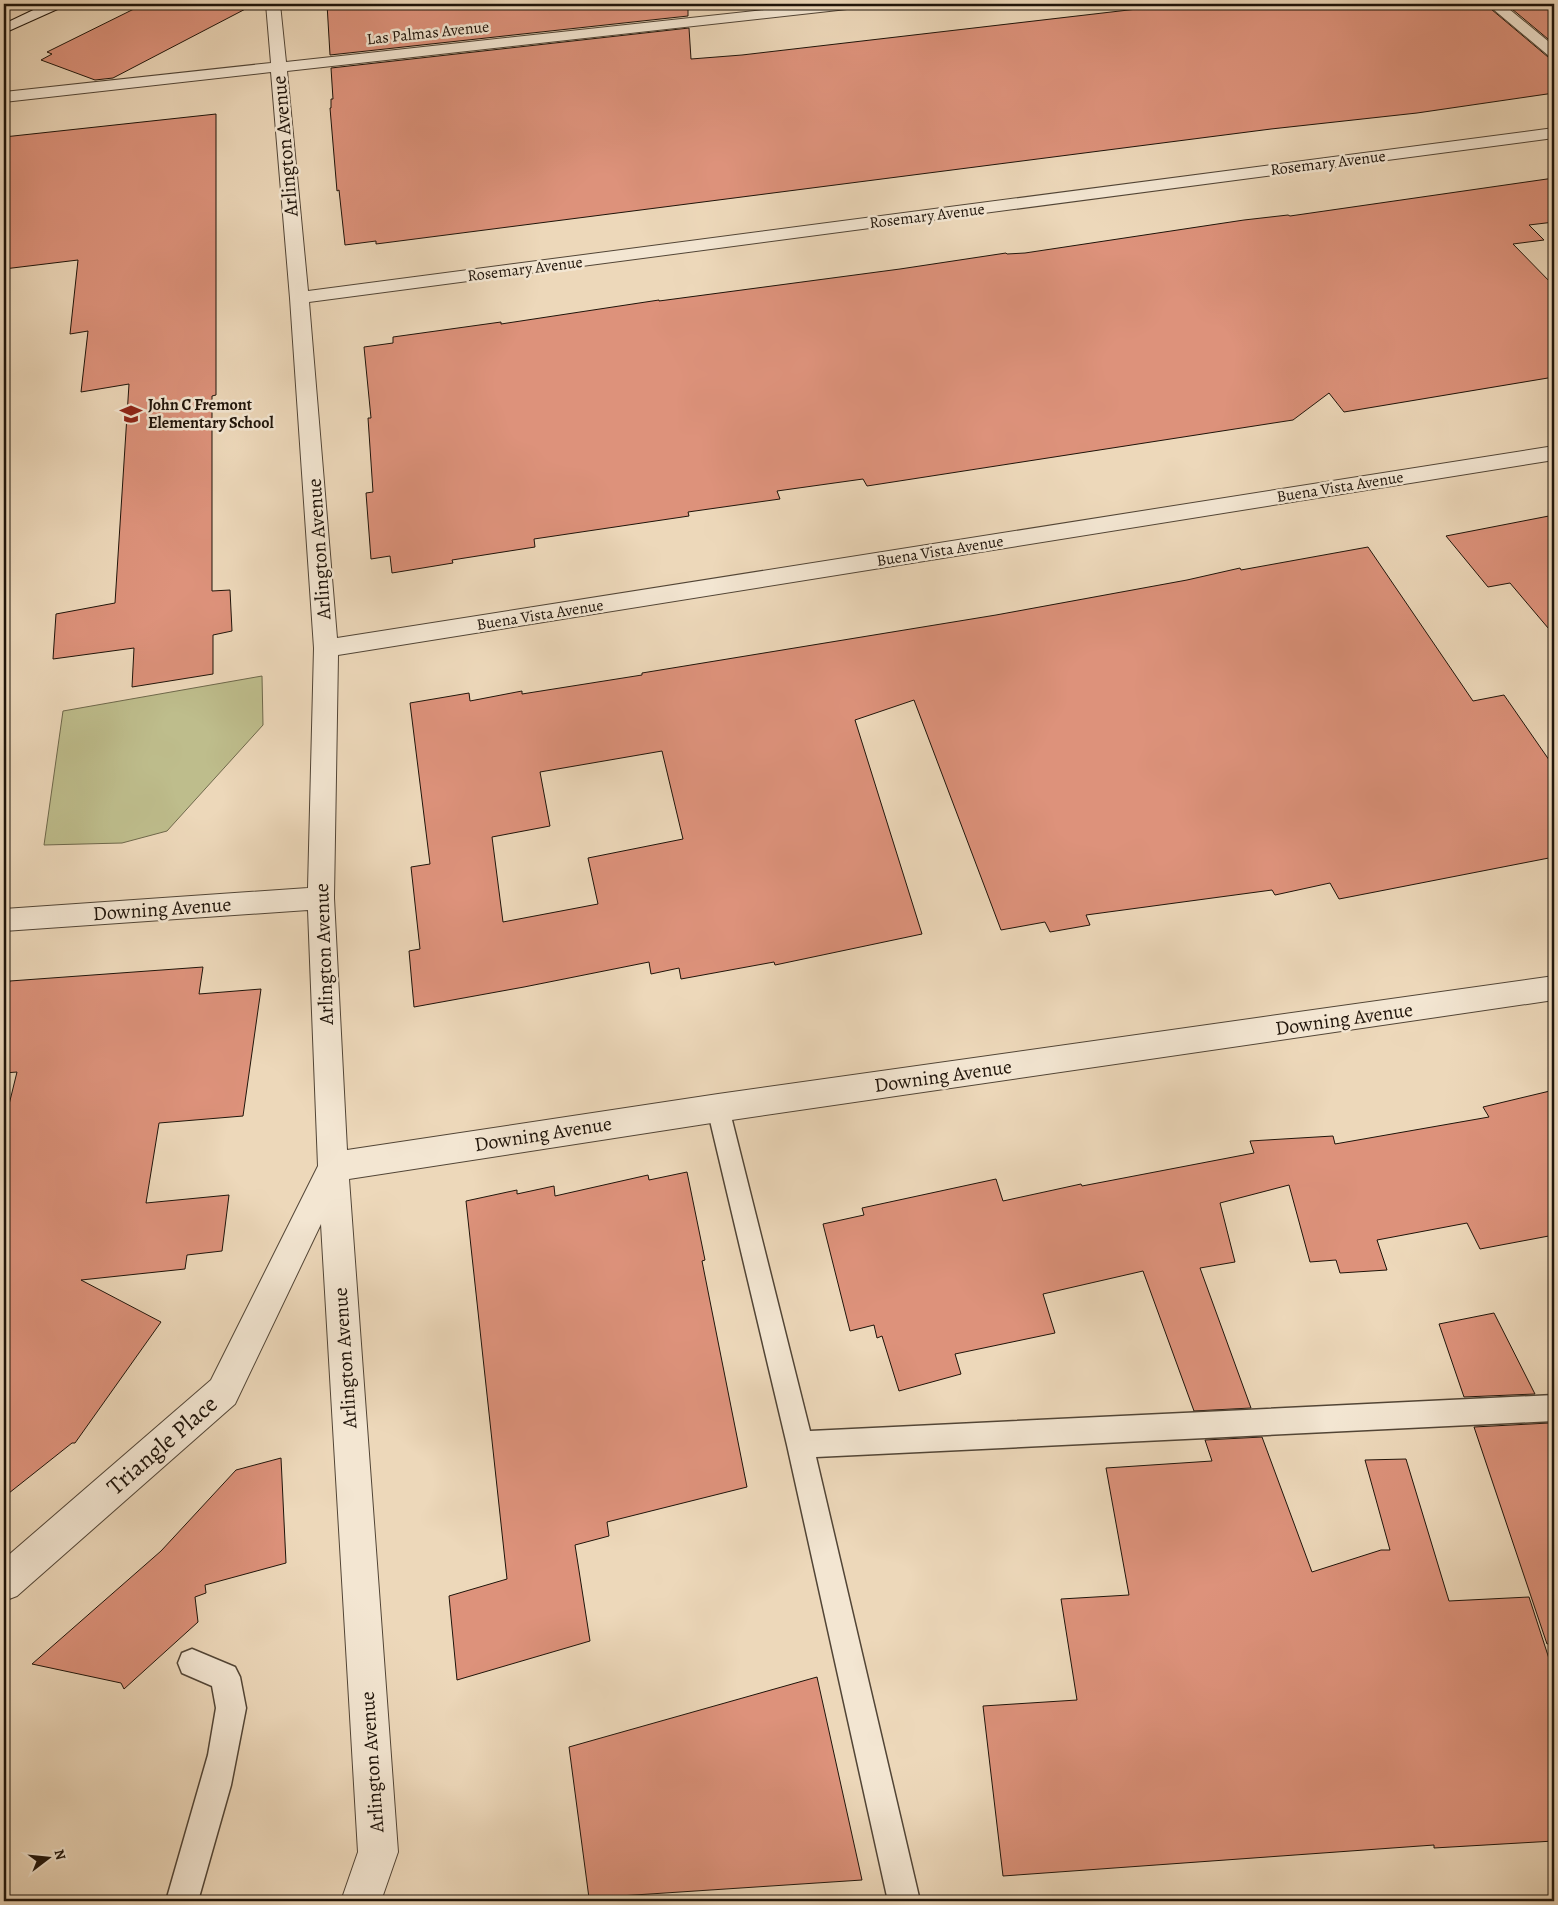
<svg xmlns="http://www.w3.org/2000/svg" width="1558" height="1905" font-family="Alegreya,serif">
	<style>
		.green { fill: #bebd8c; stroke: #6e684b }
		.building { fill: #dd927b; stroke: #1f140a; fill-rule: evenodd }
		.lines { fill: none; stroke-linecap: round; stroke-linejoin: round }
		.lane-casing { stroke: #524536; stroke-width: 3 }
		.street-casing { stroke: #524536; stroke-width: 2 }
		.secondary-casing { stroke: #1f140a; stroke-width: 2 }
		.lane { fill: #f3e6d2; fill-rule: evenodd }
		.street { fill: #f3e6d2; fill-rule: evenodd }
		.secondary { fill: #f3e6d2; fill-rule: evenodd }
		.labels { text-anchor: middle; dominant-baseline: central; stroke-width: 5; stroke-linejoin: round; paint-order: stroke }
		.far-street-label { font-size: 16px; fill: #1f140a; stroke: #f3e6d2 }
		.far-poi-label { font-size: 16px; font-weight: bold; fill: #1f140a; stroke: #f3e6d2; text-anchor: start }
		.street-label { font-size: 20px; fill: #1f140a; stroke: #f3e6d2 }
		.near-street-label { font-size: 24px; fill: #1f140a; stroke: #f3e6d2 }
	</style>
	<rect width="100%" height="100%" fill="#edd8ba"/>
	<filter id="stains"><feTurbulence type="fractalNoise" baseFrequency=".004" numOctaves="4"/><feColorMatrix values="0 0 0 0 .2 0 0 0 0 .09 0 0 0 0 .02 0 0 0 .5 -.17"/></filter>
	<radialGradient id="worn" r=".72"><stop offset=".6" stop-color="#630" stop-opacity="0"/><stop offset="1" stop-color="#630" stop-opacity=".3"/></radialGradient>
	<path class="green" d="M262 676 263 725 167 831 122 843 44 845 63 711Z"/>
	<path class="building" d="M144 4H255L113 78 95 80 41 60 52 54 47 52Z
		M327 4H688V16L330 55Z
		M1180 4H1485L1548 57 1554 59V93L1417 113 1271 129 376 244V241L345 245 339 190 337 191 330 108H331V99H333L331 68 689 28 691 59 742 55Z
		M1506 4H1554V44Z
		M216 114V395L212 396V591L230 590 232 631 213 635V674L132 687 134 648 53 659 56 614 115 603 129 384 81 392 88 331 70 334 78 260 4 269V137Z
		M1554 178V222L1529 225 1544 240 1513 244 1554 286V377L1344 412 1329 393 1293 420 867 486 863 479 777 491 780 499 688 512 689 516 534 539 535 547 452 560 453 563 392 573 390 556 371 559 366 493 373 492 368 418H371L364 347 393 343V337L501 322V324L659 300V301L900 269 1006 253 1007 254 1025 253 1244 220 1288 215 1290 216Z
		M1554 515V635L1510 583 1488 587 1446 536Z
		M1368 547 1473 701 1504 695 1554 767V857L1339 899 1330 883 1275 895 1272 890 1086 915 1090 925 1050 932 1045 922 1001 930 914 700 855 720 922 934 775 965 774 962 681 979 679 968 651 974 649 962 524 987 414 1007 409 951 420 949 411 867 430 864 410 703 469 693 470 701 522 691V694L642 675V673L996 615 1187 580 1240 568 1241 570ZM662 751 683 839 588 858 598 904 503 922 492 837 550 826 540 772Z
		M203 967 199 994 261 989 243 1116 159 1123 146 1203 229 1195 222 1251 187 1255 185 1269 81 1280 161 1322 75 1443H72L4 1497V1125L17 1072 4 1073V1003L10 981Z
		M1554 1090V1235L1480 1249 1467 1223 1377 1240 1387 1270 1340 1273 1336 1260 1310 1262 1289 1185 1220 1203 1235 1262 1200 1268 1251 1408 1194 1411 1143 1271 1043 1294 1055 1333 955 1354 961 1374 899 1391 882 1336 877 1338 874 1325 850 1331 823 1224 864 1215 862 1208 996 1179 1003 1201 1081 1184 1082 1186 1254 1153 1250 1141 1333 1136 1335 1144 1489 1117 1483 1107Z
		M687 1172 705 1260 702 1261 747 1487 607 1522 609 1536 575 1545 590 1641 457 1680 449 1596 507 1579 466 1201 517 1190V1194L554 1186 555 1196 648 1175 649 1180Z
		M1494 1313 1535 1394 1464 1397 1439 1324Z
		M1549 1423 1554 1433V1643L1547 1644 1474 1427Z
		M1262 1437 1312 1572 1381 1550H1390L1365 1460 1406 1459 1449 1601 1529 1597 1554 1674V1841L1434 1848V1845L1003 1876 983 1706 1077 1700 1061 1599 1129 1595 1106 1468 1212 1461 1205 1440Z
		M281 1458 286 1563 205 1585 206 1593 195 1597 198 1622 124 1689 121 1683 32 1664 161 1551 236 1470Z
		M817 1677 862 1880 589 1898 569 1747Z"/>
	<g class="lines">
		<g class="lane-casing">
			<path id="lane" d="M718 1097 726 1101 729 1108 810 1431 1554 1395V1421L816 1457 920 1901H888L787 1445 707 1108 710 1101Z
				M192 1649 235 1667 240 1677 246 1708 231 1785 198 1901H166L208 1755 216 1708 212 1686 182 1673 178 1663 182 1653Z"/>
		</g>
		<g class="street-casing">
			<path id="street" d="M266 4H280L286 62 819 4H863L861 7 856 8 287 71 308 291 1554 128V138L309 302 337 638 1554 446V460L338 655 334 898 347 1150 718 1094 1554 976V1000L718 1122 349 1179 398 1852 381 1901H341L358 1852 321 1224 235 1404 17 1596 4 1601V1559L211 1380 318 1166 308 910 4 931V909L308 888 314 648 290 298 271 72 4 102V92L271 63Z
				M1487 4H1503L1554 46V57L1549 56Z"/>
		</g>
		<g class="secondary-casing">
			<path id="secondary" d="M46 4H64L62 7 4 33V24Z"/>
		</g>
		<use href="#lane" class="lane"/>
		<use href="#street" class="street"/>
		<use href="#secondary" class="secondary"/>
	</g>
	<defs>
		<g id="school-bare" transform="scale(1.725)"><path d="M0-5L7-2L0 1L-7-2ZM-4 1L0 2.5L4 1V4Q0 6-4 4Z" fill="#8f2418" stroke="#f3e6d2" stroke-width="2.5" paint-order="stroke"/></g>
	</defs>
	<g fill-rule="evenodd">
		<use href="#school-bare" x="131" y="414"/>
	</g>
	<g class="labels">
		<g class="far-street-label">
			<text transform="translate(428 33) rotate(-6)">Las Palmas Avenue</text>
			<text transform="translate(1328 163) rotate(-7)">Rosemary Avenue</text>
			<text transform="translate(927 216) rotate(-7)">Rosemary Avenue</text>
			<text transform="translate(525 269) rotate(-7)">Rosemary Avenue</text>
			<text transform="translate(1340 487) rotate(-9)">Buena Vista Avenue</text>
			<text transform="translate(940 551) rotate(-9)">Buena Vista Avenue</text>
			<text transform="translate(540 615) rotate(-9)">Buena Vista Avenue</text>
		</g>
		<g class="far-poi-label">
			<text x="148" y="405">John C Fremont<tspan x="148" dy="18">Elementary School</tspan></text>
		</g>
		<g class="street-label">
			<text transform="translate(285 146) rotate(-95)">Arlington Avenue</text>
			<text transform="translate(319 549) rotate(-94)">Arlington Avenue</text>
			<text transform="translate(162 909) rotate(-4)">Downing Avenue</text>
			<text transform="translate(324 954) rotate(-92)">Arlington Avenue</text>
			<text transform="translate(1344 1019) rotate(-8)">Downing Avenue</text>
			<text transform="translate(943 1076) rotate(-8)">Downing Avenue</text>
			<text transform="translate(543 1134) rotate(-9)">Downing Avenue</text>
			<text transform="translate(345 1358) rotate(-94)">Arlington Avenue</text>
			<text transform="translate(372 1762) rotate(-94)">Arlington Avenue</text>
		</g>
		<g class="near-street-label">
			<text transform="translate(162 1445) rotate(-41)">Triangle Place</text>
		</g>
	</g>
	<rect width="1558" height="1905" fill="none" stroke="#edd8ba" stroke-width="20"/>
	<rect x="5" y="5" width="1548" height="1895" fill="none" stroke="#1f140a" stroke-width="2.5"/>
	<rect x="10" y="10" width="1538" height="1885" fill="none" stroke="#1f140a"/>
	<g transform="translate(48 1858) rotate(74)" stroke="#f3e6d2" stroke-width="4" paint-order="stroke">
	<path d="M0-4L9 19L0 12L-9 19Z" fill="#1f140a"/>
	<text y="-8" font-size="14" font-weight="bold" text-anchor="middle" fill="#1f140a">N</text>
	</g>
	<rect width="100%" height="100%" filter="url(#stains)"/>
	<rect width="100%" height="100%" fill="url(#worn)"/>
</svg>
